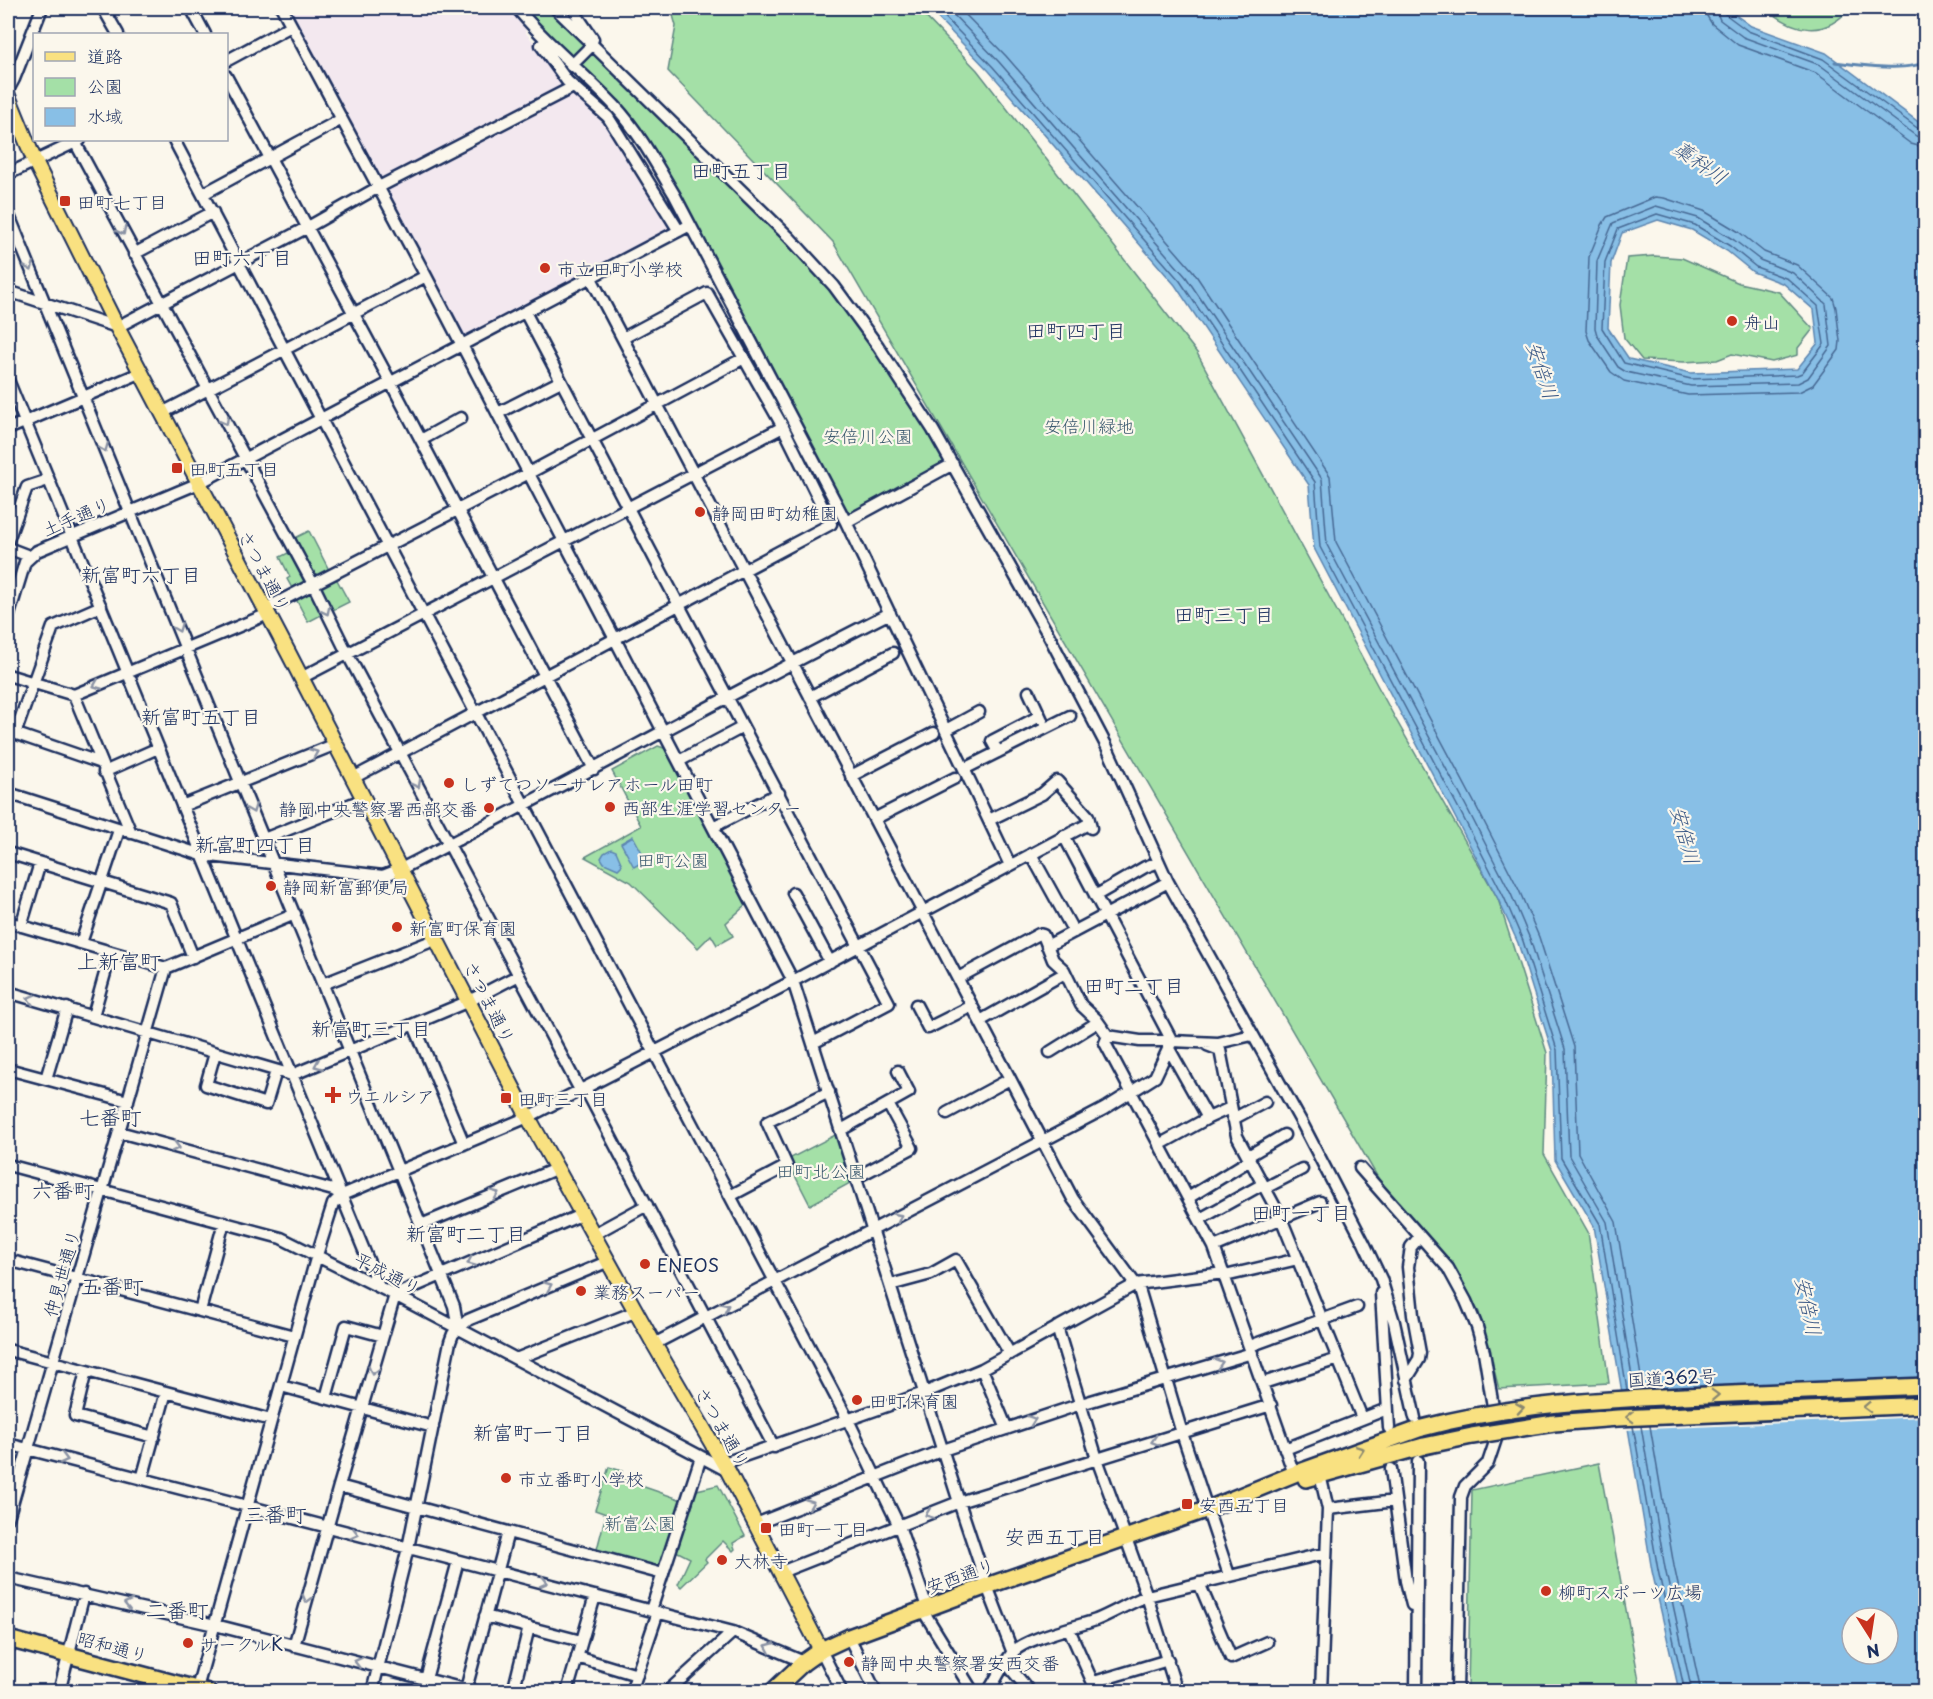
<svg xmlns="http://www.w3.org/2000/svg" width="1933" height="1699" font-family="'Playpen Sans','Klee One',sans-serif">
	<style>
		.built { fill: #f3e8ef }
		.green { fill: #a4e0a7; stroke: #608882; stroke-width: 1.5 }
		.water { fill: #88bfe6; stroke: #5c85b0; stroke-width: 1.5; fill-rule: evenodd }
		.pier { fill: #fbf7ec }
		.lines { fill: none; stroke-linecap: round; stroke-linejoin: round }
		.shore { stroke: #476994; stroke-width: 1.5 }
		.stream { stroke: #5c85b0; stroke-width: 3 }
		.minor-casing { stroke: #1b2f5e; stroke-width: 15 }
		.major-casing { stroke: #1b2f5e; stroke-width: 18 }
		.highway-casing { stroke: #1b2f5e; stroke-width: 20 }
		.minor { stroke: #fbf7ec; stroke-width: 10 }
		.major { stroke: #f9e181; stroke-width: 14 }
		.highway { stroke: #f9e181; stroke-width: 15 }
		.highway-bridge-casing { stroke: #1b2f5e; stroke-width: 20; stroke-linecap: butt }
		.highway-bridge { stroke: #f9e181; stroke-width: 15 }
		.oneway { stroke: #8b93a5 }
		.oneway2 { stroke: #8a8870 }
		.poi-dot { fill: #c8321e; stroke: #fbf7ec; stroke-width: 2 }
		.labels { text-anchor: middle; dominant-baseline: central; stroke-width: 4.5; stroke-linejoin: round; paint-order: stroke }
		.poi-label { font-size: 18px; fill: #1b2f5e; stroke: #fbf7ec; text-anchor: start }
		.park-label { font-size: 18px; fill: #3d5b70; stroke: #fbf7ec }
		.street-label { font-size: 18px; fill: #1b2f5e; stroke: #fbf7ec }
		.water-label { font-size: 20px; font-style: italic; fill: #3c5a87; stroke: #fbf7ec }
		.neighbourhood-label { font-size: 20px; fill: #1b2f5e; stroke: #fbf7ec }
		.quarter-label { font-size: 21px; fill: #1b2f5e; stroke: #fbf7ec }
	</style>
	<rect width="100%" height="100%" fill="#fbf7ec"/>
	<filter id="ink" filterUnits="userSpaceOnUse"><feTurbulence type="fractalNoise" baseFrequency=".0167" numOctaves="2"/><feDisplacementMap in="SourceGraphic" scale="12" xChannelSelector="R" yChannelSelector="G"/><feConvolveMatrix kernelMatrix="1 2 1 2 8 2 1 2 1" color-interpolation-filters="sRGB"/></filter>
	<g filter="url(#ink)">
		<path class="built" d="M290 8H512L527 27 525 32 541 51 566 87 383 181Z
			M574 91 606 119 673 225 672 230 465 339 386 190Z"/>
		<path class="green" d="M523 8H549L779 233 829 287 911 402 948 463 853 515 847 511 714 264 644 139Z
			M671 8H917L977 70 1197 353 1395 718 1498 899 1547 1053 1544 1154 1588 1232 1609 1383 1499 1389 1479 1312 1426 1235 1385 1190 833 242 668 71 676 26Z
			M1766 8H1850C1824 39 1794 32 1766 8Z
			M1654 256 1682 258 1739 283 1779 292 1813 329 1798 348V355L1772 362 1732 354 1717 360 1684 362 1642 360 1624 338 1620 305 1627 258Z
			M309 531 330 572 317 579 312 576 293 539Z
			M292 551 307 580 306 584 293 590 287 579 290 577 280 557Z
			M336 578 349 602 331 611 320 591 324 585Z
			M309 592 314 593 325 613 308 622 296 599Z
			M658 746 667 749 748 903 726 923 733 936 717 945 711 935 698 948 631 882 585 857 641 826 612 771Z
			M837 1134 852 1182 810 1205 787 1160Z
			M1599 1463 1641 1691H1468L1472 1490Z
			M609 1467 622 1471 621 1479 682 1500 662 1566 655 1569 596 1553 606 1514 595 1510Z
			M718 1485 745 1536 733 1543 735 1549 733 1551 723 1541 705 1559 707 1562 681 1587 678 1584 690 1558 676 1551 697 1490Z"/>
		<path class="water" d="M928 8H1726L1751 26 1826 53 1925 127V1691H1679L1652 1571 1594 1226 1555 1160 1552 1051 1518 943 1498 899 1314 548 1309 485 1175 285 989 71ZM1658 220 1692 230 1727 251 1753 272 1784 284 1814 310 1818 343 1797 369 1691 373 1629 359 1608 328 1611 263 1622 233ZM1852 1618H1888V1654H1852Z
			M633 836 646 860 634 867 621 843Z
			M611 849 616 851 622 865 618 869 604 863 601 858 604 853Z"/>
		<path class="pier" d="M1925 1378V1417L1625 1430 1618 1391Z"/>
		<g class="lines">
			<path class="shore" d="M936 8 993 67 1180 281 1315 482 1320 547 1459 809 1504 897 1523 941 1557 1050 1561 1158 1600 1224 1627 1390
				M947 8 999 62 1186 277 1322 479 1327 545 1466 806 1511 894 1530 939 1565 1049 1569 1156 1607 1222 1634 1389
				M959 8 1006 56 1193 271 1330 476 1336 542 1474 802 1519 890 1539 937 1574 1047 1578 1153 1616 1222 1643 1389
				M1706 8 1707 16 1712 24 1738 45 1816 73 1911 144 1926 148
				M1715 8 1720 20 1743 37 1820 65 1916 136 1926 139
				M1723 8 1725 14 1748 31 1823 59 1920 130 1926 131
				M1655 197 1664 198 1704 211 1739 232 1764 252 1797 265 1833 298 1836 308 1840 341 1839 350 1813 385 1799 392 1688 395 1624 381 1611 372 1589 340 1586 331 1589 257 1602 225 1607 217Z
				M1656 206 1698 218 1734 240 1760 260 1793 273 1826 304 1831 346 1808 378 1798 383 1691 386 1626 372 1618 367 1597 335 1595 328 1597 261 1613 223Z
				M1657 214 1695 225 1730 246 1756 267 1788 279 1818 306 1824 344 1802 373 1797 375 1691 379 1624 363 1602 328 1605 262 1618 229Z
				M1633 1426 1658 1570 1685 1692
				M1641 1426 1665 1568 1692 1692
				M1650 1426 1674 1566 1701 1692"/>
			<path class="stream" d="M1835 62C1858 65 1906 72 1926 62"/>
			<g class="minor-casing">
				<path id="minor" d="M103 8 118 34
					M191 8 205 34
					M282 8 426 276 793 981 959 1502 987 1586 1013 1653
					M517 8C546 44 583 72 615 106 639 132 656 164 674 194L846 522 1010 865
					M555 8 789 237 834 286 878 346 933 430 1049 636 1106 745 1168 882 1303 1125 1364 1243 1381 1279 1394 1322 1415 1418
					M1919 8 1926 14
					M541 45 567 81 608 117 679 231
					M226 61 291 26
					M571 66 590 47 593 39 572 8
					M226 76 391 383 594 769
					M8 90 14 79 42 8
					M174 140 848 1420 899 1526 927 1607
					M75 142 313 584 348 655 580 1090
					M8 174 80 140
					M203 194 340 120
					M8 213 454 1306 458 1329
					M134 254 213 212
					M591 278 1073 1199 1139 1289 1182 1433 1229 1575
					M8 291 117 327 308 227 377 188 573 87
					M525 312 743 727
					M8 380 379 1287
					M162 413 426 276
					M498 413 561 381
					M8 429 140 373
					M421 440 461 418
					M846 522 953 464
					M8 540 27 487 48 480
					M8 548 29 556
					M265 609 529 473 744 358
					M8 618 25 562 37 551 199 483 690 225
					M8 675 74 695 268 614
					M301 678 783 427
					M1029 692 1042 720
					M74 695 131 833
					M810 697 893 653
					M946 730 979 712
					M8 731 101 763
					M15 734 53 627 101 606
					M998 752 992 741 1040 716
					M679 761 743 727 889 1003 813 1043
					M964 769 1070 716
					M104 772 158 748
					M851 776 934 733
					M353 778 831 524 783 427 707 293 623 338
					M8 793 202 855 383 876 401 869C564 786 725 696 890 613
					M182 806 336 744
					M874 819 955 778
					M989 820 1042 794 1057 781 1088 816 1091 828
					M713 827 779 793
					M264 839 364 799
					M8 853 171 903 193 957
					M1031 854 1074 932
					M793 893 830 962
					M1095 896 1145 867 1159 862
					M8 922 166 968 295 914
					M21 926 40 863
					M81 943 119 830
					M1047 946 1168 882
					M958 978 1039 934 1043 935 1053 960 1064 970 1081 1005 1096 1019 1108 1036 1140 1041H1172L1064 836
					M323 984 437 939
					M8 992 292 1075 469 1001 519 975
					M916 1005 928 1028 972 1006
					M93 1016 111 952
					M980 1021 1065 973
					M414 1025 464 1144
					M1108 1036 1105 1043 1214 1247 1294 1474
					M1207 1045 1220 1050 1237 1136 1281 1218 1362 1418
					M1168 1047 1208 1118
					M1050 1052 1098 1022
					M215 1053 206 1085 266 1104 276 1071
					M8 1069 128 1101
					M46 1079 67 1008
					M585 1088 774 1447
					M947 1113 1010 1079
					M1233 1119 1265 1102
					M841 1130 909 1092 898 1071
					M119 1132 333 1190 342 1195
					M1159 1145 1208 1118 1230 1108
					M1248 1156 1284 1135
					M8 1165 281 1238 395 1295 728 1471
					M1360 1168 1448 1268 1466 1301 1477 1327 1484 1352 1496 1425V1439L1488 1463 1465 1486 1461 1497 1457 1692
					M857 1177 912 1148 888 1104
					M1265 1188 1302 1169
					M730 1196 787 1166 767 1122 829 1092
					M1188 1198 1250 1160
					M1200 1219 1263 1184
					M421 1225 558 1168
					M594 1234 647 1205
					M1214 1247 1320 1202
					M8 1260 294 1336
					M1225 1276 1298 1259
					M890 1285 931 1274 956 1260 1010 1354
					M1381 1293 1389 1428
					M200 1311 224 1222
					M1057 1327 1097 1459 1147 1596 1177 1692
					M654 1344 1104 1109 1155 1077 1172 1041 1218 1043 1252 1035
					M1250 1346 1357 1307
					M8 1350 271 1420
					M516 1359 637 1311
					M982 1369 1007 1429
					M86 1371 75 1416 154 1437
					M1406 1380 1419 1359 1420 1353 1413 1315 1408 1267 1411 1247 1420 1236
					M1263 1383 1338 1359
					M281 1386 433 1427
					M326 1398 346 1326 383 1336
					M8 1444 733 1632 804 1662
					M1285 1449 1387 1409
					M724 1463 924 1393 982 1369 1136 1284 1224 1273
					M1391 1469 1406 1581 1412 1605
					M1320 1475 1328 1509 1321 1692
					M142 1479 166 1392
					M339 1486 663 1574
					M1328 1509 1395 1501
					M8 1518 166 968
					M756 1524 943 1450 1081 1404 1252 1353
					M781 1572 959 1502 1271 1405
					M8 1578 215 1625 476 1692
					M1199 1583 1231 1658 1267 1642
					M922 1609 973 1692
					M651 1610 701 1457
					M485 1616 581 1641
					M1069 1629 1097 1692
					M849 1637 876 1692
					M294 1646 339 1486 395 1295 583 1214
					M821 1650 842 1692
					M577 1657 637 1675
					M1007 1664 1030 1692
					M426 1679 458 1561
					M1094 1682 1168 1660
					M466 1689 508 1532
					M59 1692 84 1594
					M196 1692 317 1255 333 1204 342 1195 528 1117 793 981 1090 823
					M372 1692 408 1548 450 1342 453 1334 468 1320 609 1261
					M513 1692 529 1627
					M567 1692 595 1596
					M631 1692 658 1612
					M667 1692 733 1632
					M988 1692C995 1681 1005 1661 1013 1652 1026 1638 1076 1627 1096 1620 1113 1613 1129 1603 1147 1596L1326 1553
					M1416 1692 1418 1461"/>
			</g>
			<g class="major-casing">
				<path id="major" d="M8 96 35 162 117 327 289 654 528 1117 654 1344 728 1471 821 1650 812 1656"/>
			</g>
			<g class="highway-casing">
				<path id="highway" d="M1306 1479 1424 1446
					M8 1639 208 1692
					M772 1692 804 1662 821 1650 849 1637 987 1586 1208 1509 1294 1474 1422 1428"/>
			</g>
			<use href="#minor" class="minor"/>
			<use href="#major" class="major"/>
			<use href="#highway" class="highway"/>
			<g class="highway-bridge-casing">
				<path id="highway-bridge" d="M1422 1428C1515 1403 1611 1399 1707 1395 1780 1392 1853 1389 1926 1386
					M1424 1446 1472 1436 1554 1423 1618 1418 1926 1405"/>
			</g>
			<use href="#highway-bridge" class="highway-bridge"/>
		</g>
		<defs><path id="oneway-chevron" d="M-2-3.5L2.5 0L-2 3.5" fill="none" stroke-width="1.6" stroke-linecap="round" stroke-linejoin="round" transform="scale(1.5)"/></defs>
		<g class="oneway">
			<use href="#oneway-chevron" transform="translate(122 231) rotate(62)"/>
			<use href="#oneway-chevron" transform="translate(30 267) rotate(68)"/>
			<use href="#oneway-chevron" transform="translate(225 421) rotate(61)"/>
			<use href="#oneway-chevron" transform="translate(104 448) rotate(68)"/>
			<use href="#oneway-chevron" transform="translate(326 611) rotate(64)"/>
			<use href="#oneway-chevron" transform="translate(178 628) rotate(68)"/>
			<use href="#oneway-chevron" transform="translate(97 685) rotate(158)"/>
			<use href="#oneway-chevron" transform="translate(314 753) rotate(-22)"/>
			<use href="#oneway-chevron" transform="translate(417 784) rotate(62)"/>
			<use href="#oneway-chevron" transform="translate(252 809) rotate(68)"/>
			<use href="#oneway-chevron" transform="translate(31 999) rotate(-165)"/>
			<use href="#oneway-chevron" transform="translate(318 1065) rotate(157)"/>
			<use href="#oneway-chevron" transform="translate(176 1147) rotate(15)"/>
			<use href="#oneway-chevron" transform="translate(495 1194) rotate(-23)"/>
			<use href="#oneway-chevron" transform="translate(898 1217) rotate(-28)"/>
			<use href="#oneway-chevron" transform="translate(471 1262) rotate(157)"/>
			<use href="#oneway-chevron" transform="translate(548 1286) rotate(-23)"/>
			<use href="#oneway-chevron" transform="translate(725 1307) rotate(-27)"/>
			<use href="#oneway-chevron" transform="translate(1219 1363) rotate(-17)"/>
			<use href="#oneway-chevron" transform="translate(373 1371) rotate(106)"/>
			<use href="#oneway-chevron" transform="translate(1032 1420) rotate(-19)"/>
			<use href="#oneway-chevron" transform="translate(1155 1441) rotate(163)"/>
			<use href="#oneway-chevron" transform="translate(64 1459) rotate(15)"/>
			<use href="#oneway-chevron" transform="translate(810 1503) rotate(-22)"/>
			<use href="#oneway-chevron" transform="translate(929 1514) rotate(159)"/>
			<use href="#oneway-chevron" transform="translate(355 1534) rotate(14)"/>
			<use href="#oneway-chevron" transform="translate(544 1582) rotate(14)"/>
			<use href="#oneway-chevron" transform="translate(307 1599) rotate(105)"/>
			<use href="#oneway-chevron" transform="translate(128 1604) rotate(-167)"/>
			<use href="#oneway-chevron" transform="translate(769 1647) rotate(-157)"/>
			<use href="#oneway-chevron" transform="translate(358 1662) rotate(-166)"/>
		</g>
		<g class="oneway2">
			<use href="#oneway-chevron" transform="translate(1715 1395) rotate(-2)"/>
			<use href="#oneway-chevron" transform="translate(1867 1407) rotate(178)"/>
			<use href="#oneway-chevron" transform="translate(1520 1408) rotate(-9)"/>
			<use href="#oneway-chevron" transform="translate(1630 1417) rotate(178)"/>
			<use href="#oneway-chevron" transform="translate(1360 1450) rotate(-20)"/>
		</g>
	</g>
	<g class="poi-dot">
		<rect x="59" y="195" width="12" height="12" rx="3"/>
		<circle cx="545" cy="268" r="6"/>
		<circle cx="1732" cy="321" r="6"/>
		<rect x="171" y="462" width="12" height="12" rx="3"/>
		<circle cx="700" cy="512" r="6"/>
		<circle cx="449" cy="783" r="6"/>
		<circle cx="610" cy="807" r="6"/>
		<circle cx="489" cy="808" r="6"/>
		<circle cx="271" cy="886" r="6"/>
		<circle cx="397" cy="927" r="6"/>
		<path d="M330 1086h6v6h6v6h-6v6h-6v-6h-6v-6h6z"/>
		<rect x="500" y="1092" width="12" height="12" rx="3"/>
		<circle cx="645" cy="1264" r="6"/>
		<circle cx="581" cy="1291" r="6"/>
		<circle cx="857" cy="1400" r="6"/>
		<circle cx="506" cy="1478" r="6"/>
		<rect x="1181" y="1498" width="12" height="12" rx="3"/>
		<rect x="760" y="1522" width="12" height="12" rx="3"/>
		<circle cx="722" cy="1560" r="6"/>
		<circle cx="1546" cy="1591" r="6"/>
		<circle cx="188" cy="1643" r="6"/>
		<circle cx="849" cy="1662" r="6"/>
	</g>
	<g class="labels">
		<g class="poi-label">
			<text x="77" y="201">田町七丁目</text>
			<text x="557" y="268">市立田町小学校</text>
			<text x="1744" y="321">舟山</text>
			<text x="189" y="468">田町五丁目</text>
			<text x="712" y="512">静岡田町幼稚園</text>
			<text x="461" y="783">しずてつソーサレアホール田町</text>
			<text x="622" y="807">西部生涯学習センター</text>
			<text x="477" y="808" text-anchor="end">静岡中央警察署西部交番</text>
			<text x="283" y="886">静岡新富郵便局</text>
			<text x="409" y="927">新富町保育園</text>
			<text x="345" y="1095">ウエルシア</text>
			<text x="518" y="1098">田町三丁目</text>
			<text x="657" y="1264">ENEOS</text>
			<text x="593" y="1291">業務スーパー</text>
			<text x="869" y="1400">田町保育園</text>
			<text x="518" y="1478">市立番町小学校</text>
			<text x="1199" y="1504">安西五丁目</text>
			<text x="778" y="1528">田町一丁目</text>
			<text x="734" y="1560">大林寺</text>
			<text x="1558" y="1591">柳町スポーツ広場</text>
			<text x="200" y="1643">サークルK</text>
			<text x="861" y="1662">静岡中央警察署安西交番</text>
		</g>
		<g class="park-label">
			<text x="1089" y="425">安倍川緑地</text>
			<text x="868" y="435">安倍川公園</text>
			<text x="673" y="859">田町公園</text>
			<text x="821" y="1170">田町北公園</text>
			<text x="640" y="1522">新富公園</text>
		</g>
		<g class="street-label">
			<text transform="translate(76 516) rotate(-23)">土手通り</text>
			<text transform="translate(265 571) rotate(62)">さつま通り</text>
			<text transform="translate(490 1002) rotate(63)">さつま通り</text>
			<text transform="translate(61 1273) rotate(-74)">仲見世通り</text>
			<text transform="translate(388 1273) rotate(27)">平成通り</text>
			<text transform="translate(1672 1377) rotate(-3)">国道362号</text>
			<text transform="translate(723 1427) rotate(60)">さつま通り</text>
			<text transform="translate(960 1575) rotate(-20)">安西通り</text>
			<text transform="translate(113 1646) rotate(15)">昭和通り</text>
		</g>
		<g class="water-label">
			<text transform="translate(1701 162) rotate(35)">藁科川</text>
			<text transform="translate(1543 370) rotate(72)">安倍川</text>
			<text transform="translate(1686 835) rotate(75)">安倍川</text>
			<text transform="translate(1809 1306) rotate(78)">安倍川</text>
		</g>
		<g class="neighbourhood-label">
			<text x="741" y="170">田町五丁目</text>
			<text x="242" y="257">田町六丁目</text>
			<text x="1076" y="330">田町四丁目</text>
			<text x="141" y="574">新富町六丁目</text>
			<text x="1224" y="614">田町三丁目</text>
			<text x="201" y="716">新富町五丁目</text>
			<text x="255" y="844">新富町四丁目</text>
			<text x="1134" y="985">田町二丁目</text>
			<text x="371" y="1028">新富町三丁目</text>
			<text x="1301" y="1212">田町一丁目</text>
			<text x="466" y="1233">新富町二丁目</text>
			<text x="533" y="1432">新富町一丁目</text>
			<text x="1055" y="1536">安西五丁目</text>
		</g>
		<g class="quarter-label">
			<text x="119" y="960">上新富町</text>
			<text x="110" y="1116">七番町</text>
			<text x="63" y="1189">六番町</text>
			<text x="112" y="1285">五番町</text>
			<text x="275" y="1513">三番町</text>
			<text x="177" y="1609">二番町</text>
		</g>
	</g>
	<rect width="1933" height="1699" fill="none" stroke="#fbf7ec" stroke-width="30"/>
	<rect x="15" y="15" width="1903" height="1669" fill="none" stroke="#1b2f5e" stroke-width="2" filter="url(#ink)"/>
	<rect x="33" y="33" width="195" height="108" fill="#fbf7ec" stroke="#a1a7b3" stroke-width="1.5"/>
	<rect x="45" y="52" width="30" height="9" fill="#f9e181" stroke="#a1a7b3" stroke-width="1.5"/>
	<text x="87" y="63" font-size="18" fill="#1b2f5e">道路</text>
	<rect x="45" y="78" width="30" height="18" fill="#a4e0a7" stroke="#a1a7b3" stroke-width="1.5"/>
	<text x="87" y="93" font-size="18" fill="#1b2f5e">公園</text>
	<rect x="45" y="108" width="30" height="18" fill="#88bfe6" stroke="#a1a7b3" stroke-width="1.5"/>
	<text x="87" y="123" font-size="18" fill="#1b2f5e">水域</text>
	<g transform="translate(1870 1636) rotate(168)"><circle r="28" fill="#fbf7ec" stroke="#a1a7b3" stroke-width="1.5"/>
	<path d="M0-4.5L10 22L0 15L-10 22Z" fill="#c8321e"/>
	<text y="-9" font-size="16" font-weight="bold" text-anchor="middle" fill="#1b2f5e">N</text>
	</g>
</svg>
